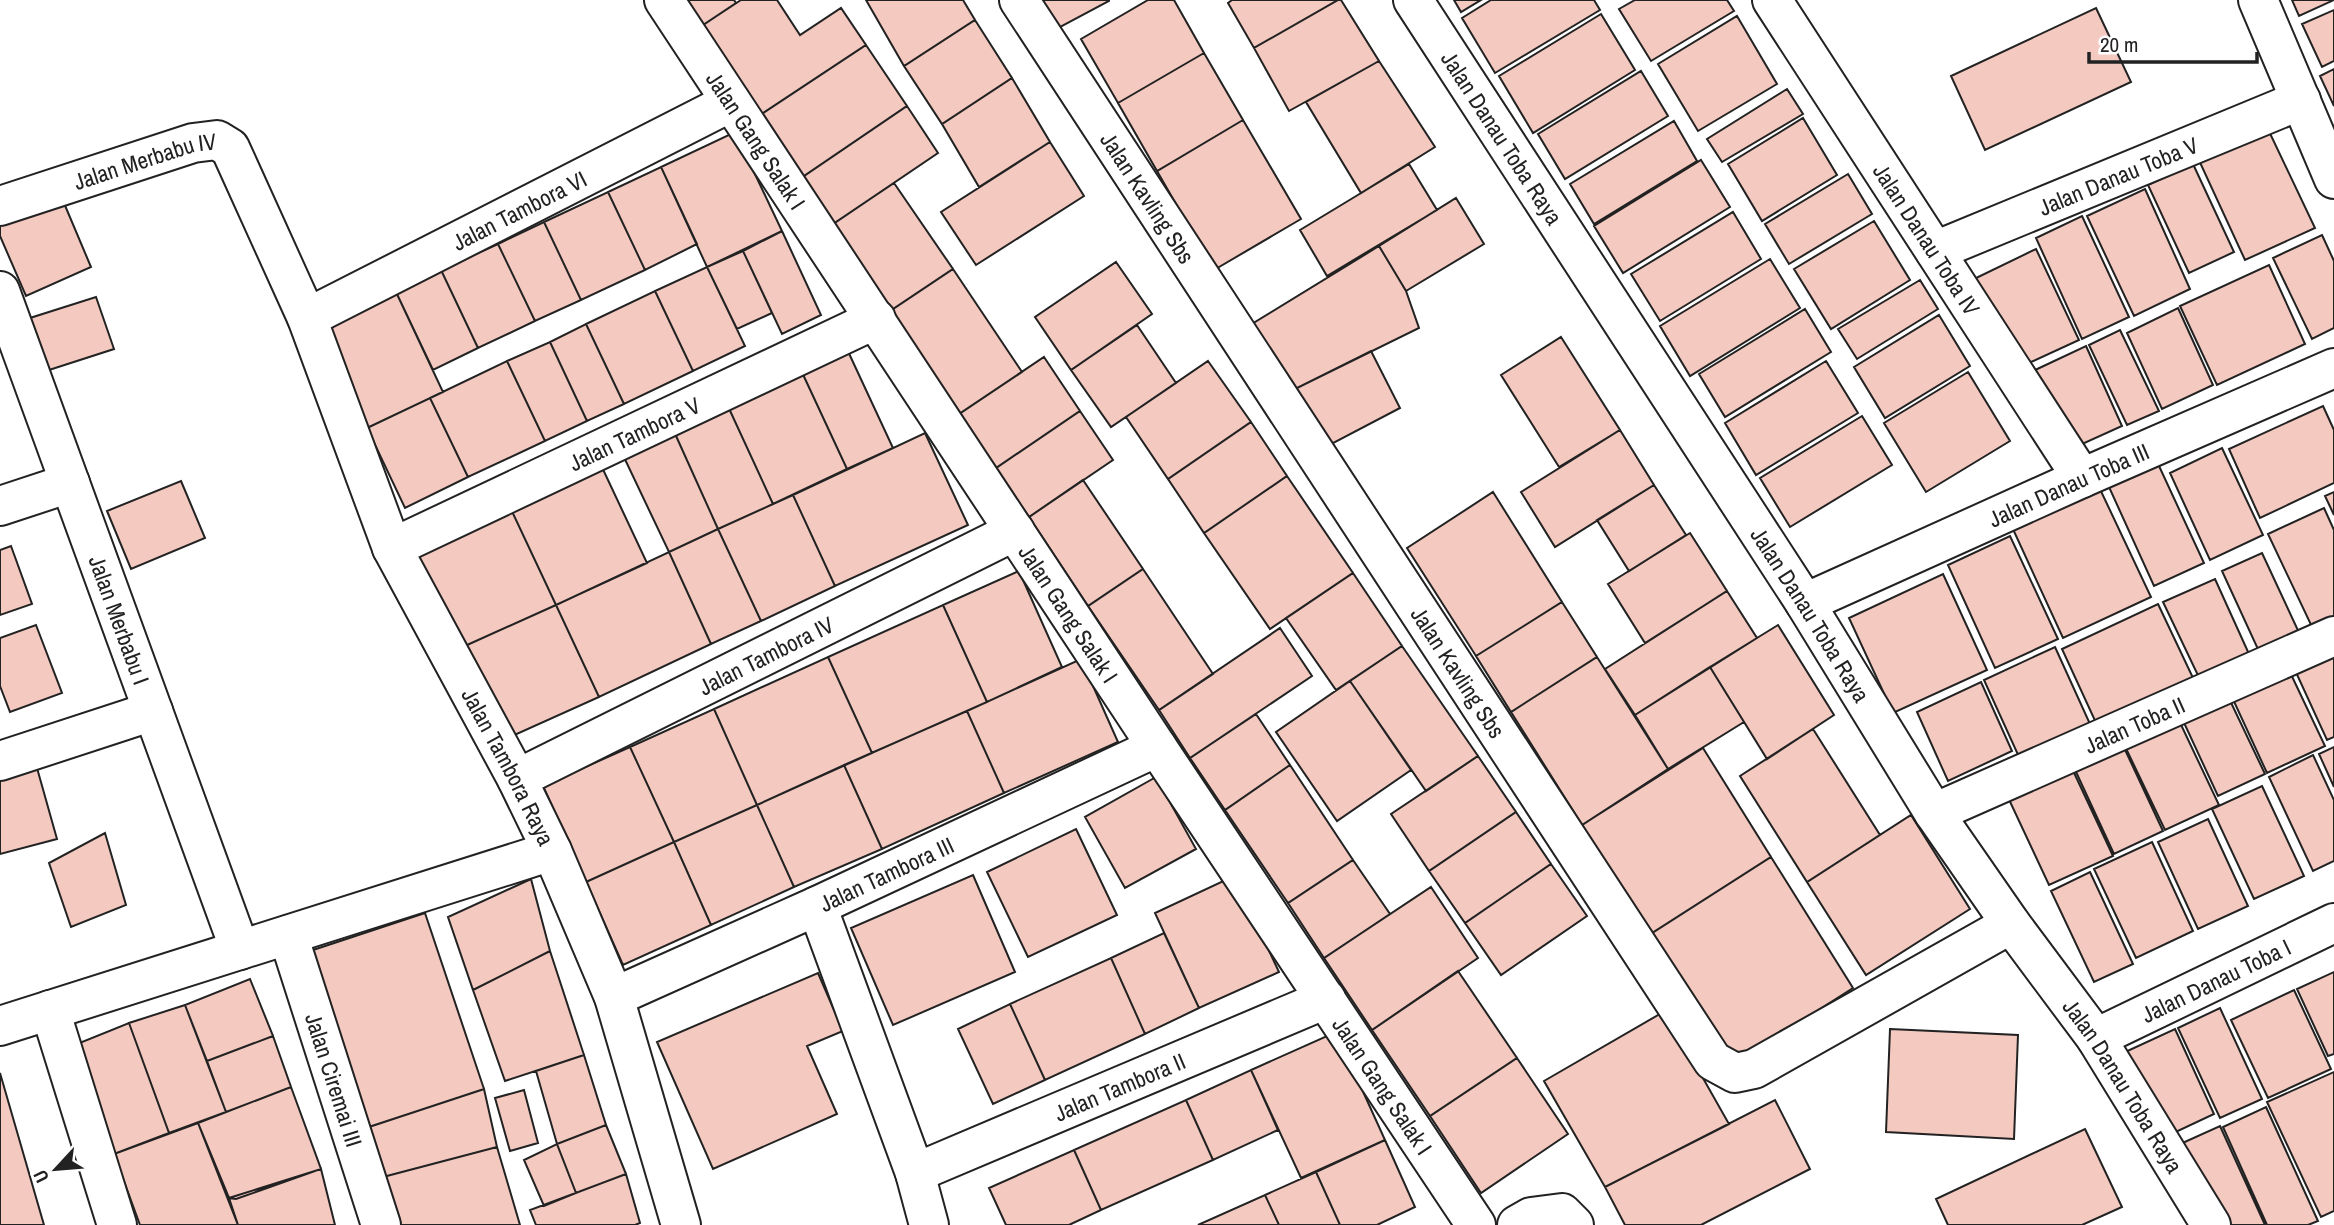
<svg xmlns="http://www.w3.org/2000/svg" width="2334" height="1225" font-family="'Archivo Narrow',sans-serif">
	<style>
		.building { fill: #f3c9c0; stroke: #222; stroke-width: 2 }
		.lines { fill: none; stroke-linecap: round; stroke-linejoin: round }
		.minor-casing { stroke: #222; stroke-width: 42 }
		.minor { stroke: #fff; stroke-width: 38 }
		.labels { text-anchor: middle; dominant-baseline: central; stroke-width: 5; stroke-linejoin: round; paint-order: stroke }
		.street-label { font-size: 23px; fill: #222; stroke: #fff }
	</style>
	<rect width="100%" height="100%" fill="#fff"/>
	<path class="building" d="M682 0H734L736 3 700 27Z
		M741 0H777L800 35 841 8 866 45 760 115 700 27Z
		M866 0H963L975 20 904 66Z
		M1032 0H1109V1L1049 33Z
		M1148 0H1174L1204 53 1118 103 1081 39Z
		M1232 0H1338L1254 48 1228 3Z
		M1338 0H1341L1379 61 1289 111 1254 48Z
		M1454 0H1481L1461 12Z
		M1491 0H1594L1600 10 1495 73 1462 18Z
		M1635 0H1727L1734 11 1651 61 1619 9Z
		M2292 0H2334L2299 16Z
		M2096 8 2131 82 1985 150 1951 76Z
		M2334 10V61L2322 67 2302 24Z
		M1601 14 1635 70 1533 133 1499 76Z
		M1737 16 1777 84 1698 131 1658 64Z
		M975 20 1012 78 942 124 904 66Z
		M866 45 907 106 801 178 760 115Z
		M1204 53 1243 120 1157 171 1118 103Z
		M1379 61 1435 147 1361 193 1306 102Z
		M2334 69V106L2320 76Z
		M1641 71 1668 116 1565 179 1538 134Z
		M1012 78 1050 142 979 187 942 124Z
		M1787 89 1803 114 1722 162 1707 139Z
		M907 106 938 153 833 224 801 178Z
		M1803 118 1837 175 1762 221 1728 164Z
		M1243 120 1301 219 1214 270 1157 171Z
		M1674 121 1697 161 1594 224 1570 184Z
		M2266 125 2315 228 2245 260 2197 156Z
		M735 132 782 231 707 267 661 167Z
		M1050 142 1084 196 976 265 941 212Z
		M1701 160 1730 207 1623 273 1594 226Z
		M1409 164 1437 210 1327 276 1300 230Z
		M2193 164 2234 252 2189 273 2148 185Z
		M661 167 697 244 645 270 608 192Z
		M1848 174 1872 214 1789 264 1765 224Z
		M894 183 953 269 890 311 833 224Z
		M2145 189 2190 289 2134 316 2087 216Z
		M608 192 645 270 581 300 544 222Z
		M61 196 91 267 26 296 0 236V223Z
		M1456 198 1484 244 1406 291 1379 246Z
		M1733 212 1761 259 1660 321 1631 274Z
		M2082 216 2129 317 2082 339 2036 238Z
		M1874 221 1910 280 1831 329 1794 269Z
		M544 222 581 300 535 321 498 244Z
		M782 231 821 315 782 334 743 251Z
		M2322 235 2334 261V328L2312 339 2273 258Z
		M498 244 535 321 478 348 441 270Z
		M1379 246 1406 291 1419 328 1291 391 1242 330Z
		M2036 249 2079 340 2016 369 1974 279Z
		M743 251 772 313 737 329 707 267Z
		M1770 259 1800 308 1690 376 1660 326Z
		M1116 262 1152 314 1071 370 1035 317Z
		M2269 265 2305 344 2217 385 2180 306Z
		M707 267 745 346 693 371 655 291Z
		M953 269 1022 372 959 414 890 311Z
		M441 270 478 348 433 370 396 292Z
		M1920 280 1938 309 1857 359 1838 329Z
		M655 291 693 371 624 404 586 324Z
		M396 292 443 392 367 428 320 327Z
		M96 297 114 349 46 371 30 318Z
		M2178 308 2213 385 2162 409 2127 333Z
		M1805 309 1831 352 1725 417 1699 374Z
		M1939 315 1970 366 1885 418 1854 367Z
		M586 324 624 404 587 421 550 342Z
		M1137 325 1176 383 1111 427 1071 370Z
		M2120 330 2159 411 2127 425 2089 345Z
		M1561 337 1620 430 1559 467 1501 375Z
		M550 342 587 421 545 441 507 361Z
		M2086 346 2122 426 2069 450 2033 371Z
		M846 347 893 448 847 469 800 368Z
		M1371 351 1400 408 1320 450 1291 391Z
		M1044 357 1080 411 996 468 959 414Z
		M507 361 545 441 468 477 430 398Z
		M1208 361 1251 422 1168 479 1126 417Z
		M1826 361 1858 413 1756 475 1725 423Z
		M800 368 847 469 773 504 726 402Z
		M1968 372 2010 441 1926 492 1884 423Z
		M430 398 468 477 405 508 367 428Z
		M726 402 773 504 718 529 672 427Z
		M2323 406 2334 430V483L2260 518 2229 449Z
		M1080 411 1113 460 1029 517 996 468Z
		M1862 416 1892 465 1790 527 1760 478Z
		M1251 422 1287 476 1204 533 1168 479Z
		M672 427 718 529 669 552 621 451Z
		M1620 430 1654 485 1555 547 1521 492Z
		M925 433 968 525 835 586 793 495Z
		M2222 448 2263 535 2210 560 2170 473Z
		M2153 453 2204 563 2154 586 2104 476Z
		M600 463 647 563 556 605 509 505Z
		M1287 476 1353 573 1270 629 1204 533Z
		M1083 480 1143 569 1088 606 1029 517Z
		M181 481 205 538 131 569 107 511Z
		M1654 485 1686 535 1629 571 1597 520Z
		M2099 487 2151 597 2063 638 2012 527Z
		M1493 492 1562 602 1476 656 1407 548Z
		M2334 492V515L2325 496Z
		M793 495 835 586 761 621 718 529Z
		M509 505 556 605 456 650 409 551Z
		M2324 508 2334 530V619L2313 629 2268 534Z
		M718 529 761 621 711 644 669 552Z
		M1690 533 1727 591 1645 643 1608 584Z
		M2010 536 2058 639 1995 668 1948 565Z
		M11 546 32 604 0 615V550Z
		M669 552 711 644 599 697 556 605Z
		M2262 553 2302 639 2262 658 2222 571Z
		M1143 569 1213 674 1159 710 1088 606Z
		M1019 571 1062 667 987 702 943 605Z
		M1353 573 1402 646 1336 690 1286 618Z
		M1943 574 1987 670 1893 713 1849 618Z
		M2215 579 2254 665 2204 688 2163 602Z
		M1727 591 1757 638 1635 715 1605 669Z
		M1562 602 1597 657 1511 712 1476 656Z
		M2158 604 2194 680 2097 725 2062 649Z
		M556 605 599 697 499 742 456 650Z
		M943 605 987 702 872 753 828 657Z
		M36 625 62 693 10 712 0 686V638Z
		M1778 625 1834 715 1767 759 1710 667Z
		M1280 628 1312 676 1190 758 1159 710Z
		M1402 646 1478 756 1426 791 1350 681Z
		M2055 647 2090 724 2019 757 1984 680Z
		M2334 650V737L2327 740 2294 668Z
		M828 657 872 753 757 805 714 709Z
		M1597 657 1668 769 1582 825 1511 712Z
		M1081 659 1118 742 1004 793 967 711Z
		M1710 667 1744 722 1668 769 1635 715Z
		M2288 668 2325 746 2267 773 2231 695Z
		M1350 681 1411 770 1337 821 1276 732Z
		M1981 682 2012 751 1948 781 1917 712Z
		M2225 690 2265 774 2218 796 2179 712Z
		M714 709 757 805 674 842 630 747Z
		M967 711 1004 793 882 849 844 765Z
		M2175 712 2219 805 2165 830 2121 738Z
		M1256 714 1290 765 1225 810 1190 758Z
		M1813 729 1880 835 1807 882 1740 776Z
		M2120 739 2163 831 2114 854 2071 761Z
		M630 747 674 842 586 882 543 786Z
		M2334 747V787L2319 754Z
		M1703 748 1771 857 1652 933 1582 825Z
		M2313 755 2334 800V861L2313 871 2269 777Z
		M1478 756 1516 812 1429 871 1391 814Z
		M2069 762 2113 856 2049 885 2005 791Z
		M844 765 882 849 794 887 757 805Z
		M1290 765 1353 860 1288 903 1225 810Z
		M37 768 57 839 0 854V778Z
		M1156 777 1196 849 1125 888 1085 817Z
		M2262 786 2304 876 2254 899 2212 809Z
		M757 805 794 887 711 925 674 842Z
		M1516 812 1551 864 1465 923 1429 871Z
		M1911 815 1970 909 1866 975 1807 882Z
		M2208 819 2248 906 2198 929 2158 842Z
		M1076 829 1117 915 1028 957 987 872Z
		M105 833 126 905 71 927 49 863Z
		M674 842 711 925 623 965 586 882Z
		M2152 842 2193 931 2136 958 2094 869Z
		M1771 857 1853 988 1734 1064 1652 933Z
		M1353 860 1390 914 1324 958 1288 903Z
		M1551 864 1587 916 1501 975 1465 923Z
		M2090 872 2133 964 2094 982 2051 891Z
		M973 875 1015 972 893 1025 851 928Z
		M1234 876 1279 972 1199 1008 1155 913Z
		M531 879 550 951 473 990 448 917Z
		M1431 887 1478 958 1372 1030 1324 958Z
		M425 913 484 1089 366 1128 307 952Z
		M1164 933 1199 1008 1145 1034 1111 958Z
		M550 951 584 1055 505 1081 473 990Z
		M1111 958 1145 1034 1045 1080 1010 1004Z
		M1458 971 1517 1058 1430 1116 1372 1030Z
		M2334 972V1054L2328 1056 2297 989Z
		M818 973 843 1031 807 1046 837 1114 713 1169 657 1042Z
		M250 979 273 1036 207 1061 185 1005Z
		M2294 990 2331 1069 2268 1098 2231 1020Z
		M1010 1004 1045 1080 993 1104 958 1029Z
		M185 1005 226 1112 169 1133 129 1023Z
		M2220 1008 2262 1099 2220 1118 2178 1028Z
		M1665 1011 1729 1124 1605 1187 1544 1081Z
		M129 1023 169 1133 114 1154 72 1046Z
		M1890 1029 2018 1035 2014 1139 1886 1132Z
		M2175 1029 2214 1114 2163 1138 2123 1053Z
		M1336 1032 1385 1140 1301 1178 1251 1070Z
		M273 1036 291 1087 226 1112 207 1061Z
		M584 1055 606 1125 557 1144 536 1071Z
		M1517 1058 1568 1134 1481 1193 1430 1116Z
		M1251 1070 1278 1130 1213 1160 1186 1100Z
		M2334 1072V1211L2321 1217 2267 1102Z
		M0 1073 44 1225H0Z
		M291 1087 321 1169 236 1199 229 1198 198 1123Z
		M484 1089 497 1147 383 1177 366 1128Z
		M524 1090 538 1143 510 1151 495 1098Z
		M1186 1100 1213 1160 1101 1210 1074 1150Z
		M1775 1100 1810 1169 1701 1225H1625L1605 1187Z
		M2266 1107 2318 1221 2308 1225H2267L2223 1127Z
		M198 1123 238 1225H140L114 1154Z
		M606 1125 626 1174 576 1193 557 1144Z
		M2220 1126 2265 1225H2221L2178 1145Z
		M2085 1129 2122 1207 2082 1225H1948L1936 1199Z
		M1385 1140 1415 1207 1377 1225H1340L1316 1172Z
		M557 1144 576 1193 544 1206 524 1160Z
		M497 1147 520 1225H396L383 1177Z
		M1074 1150 1101 1210 1069 1225H1006L989 1188Z
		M321 1169 335 1225H238L229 1198Z
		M1316 1172 1340 1225H1279L1265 1195Z
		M626 1174 640 1223 635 1225H536L530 1210Z
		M1265 1195 1279 1225H1198Z"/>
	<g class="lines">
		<g class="minor-casing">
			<g id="minor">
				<path id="s1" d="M664 0 1157 747 1476 1225"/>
				<path id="s2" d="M1019 0 1713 1061 1735 1073 1754 1069 2011 924"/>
				<path id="s3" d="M1413 0 1805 603 1934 813 2011 924 2096 1038 2211 1225"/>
				<path id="s4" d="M1772 0 2082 478"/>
				<path d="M2258 0 2334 179"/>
				<path id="s5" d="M0 206 193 143 217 140 230 148 307 318 392 548 517 779 552 851 614 997 681 1225"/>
				<path id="s6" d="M1935 251 2301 100"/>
				<path id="s7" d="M0 291 240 950"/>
				<path id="s8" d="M307 318 731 102"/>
				<path d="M0 506 70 483"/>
				<path id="s9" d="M392 548 876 319"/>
				<path id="s10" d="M1805 603 2082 478 2334 368"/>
				<path d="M0 761 153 711"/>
				<path id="s11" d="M517 779 1015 531"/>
				<path id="s12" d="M1934 813 2334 636"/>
				<path d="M817 906 915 1173 929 1225"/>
				<path id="s13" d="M288 935 381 1225"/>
				<path id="s14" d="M614 997 817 906 1157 747"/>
				<path d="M50 1010 117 1225"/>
				<path d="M0 1026 552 851"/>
				<path id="s15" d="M2096 1038 2334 923"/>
				<path id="s16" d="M915 1173 1326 999"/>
				<path d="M1517 1225 1531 1217 1562 1213 1574 1225"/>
			</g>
		</g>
		<use href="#minor" class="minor"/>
	</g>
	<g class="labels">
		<g class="street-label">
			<text stroke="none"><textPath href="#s3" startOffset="164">Jalan Danau Toba Raya</textPath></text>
			<text stroke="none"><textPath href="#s1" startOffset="168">Jalan Gang Salak I</textPath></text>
			<text stroke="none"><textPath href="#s5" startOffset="152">Jalan Merbabu IV</textPath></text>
			<text stroke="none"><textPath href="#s6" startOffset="198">Jalan Danau Toba V</textPath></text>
			<text stroke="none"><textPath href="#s2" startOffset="236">Jalan Kavling Sbs</textPath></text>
			<text stroke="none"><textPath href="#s8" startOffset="238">Jalan Tambora VI</textPath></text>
			<text stroke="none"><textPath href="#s4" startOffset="285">Jalan Danau Toba IV</textPath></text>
			<text stroke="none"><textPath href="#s9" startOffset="268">Jalan Tambora V</textPath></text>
			<text stroke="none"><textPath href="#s10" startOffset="289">Jalan Danau Toba III</textPath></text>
			<text stroke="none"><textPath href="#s1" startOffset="735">Jalan Gang Salak I</textPath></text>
			<text stroke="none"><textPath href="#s3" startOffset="732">Jalan Danau Toba Raya</textPath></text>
			<text stroke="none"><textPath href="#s7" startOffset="350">Jalan Merbabu I</textPath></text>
			<text stroke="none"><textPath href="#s11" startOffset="278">Jalan Tambora IV</textPath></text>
			<text stroke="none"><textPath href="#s2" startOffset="803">Jalan Kavling Sbs</textPath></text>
			<text stroke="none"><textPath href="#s12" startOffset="219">Jalan Toba II</textPath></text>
			<text stroke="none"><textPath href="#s5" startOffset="922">Jalan Tambora Raya</textPath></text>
			<text stroke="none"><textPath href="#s14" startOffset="299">Jalan Tambora III</textPath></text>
			<text stroke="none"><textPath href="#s15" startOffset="133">Jalan Danau Toba I</textPath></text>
			<text stroke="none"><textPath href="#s13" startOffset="152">Jalan Ciremai III</textPath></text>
			<text stroke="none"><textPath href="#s1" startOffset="1302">Jalan Gang Salak I</textPath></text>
			<text stroke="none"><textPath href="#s16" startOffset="222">Jalan Tambora II</textPath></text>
			<text stroke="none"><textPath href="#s3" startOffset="1298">Jalan Danau Toba Raya</textPath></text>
		</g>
	</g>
	<g transform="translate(56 1169) rotate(244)" stroke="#ffffff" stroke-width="5" paint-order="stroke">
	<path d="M0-5L12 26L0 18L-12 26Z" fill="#222222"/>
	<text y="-10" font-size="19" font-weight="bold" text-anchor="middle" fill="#222222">U</text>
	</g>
	<path d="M2089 52v10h168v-10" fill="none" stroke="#222222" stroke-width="3.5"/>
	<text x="2100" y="52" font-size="21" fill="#222222" stroke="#ffffff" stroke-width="5" paint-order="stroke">20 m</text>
</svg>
